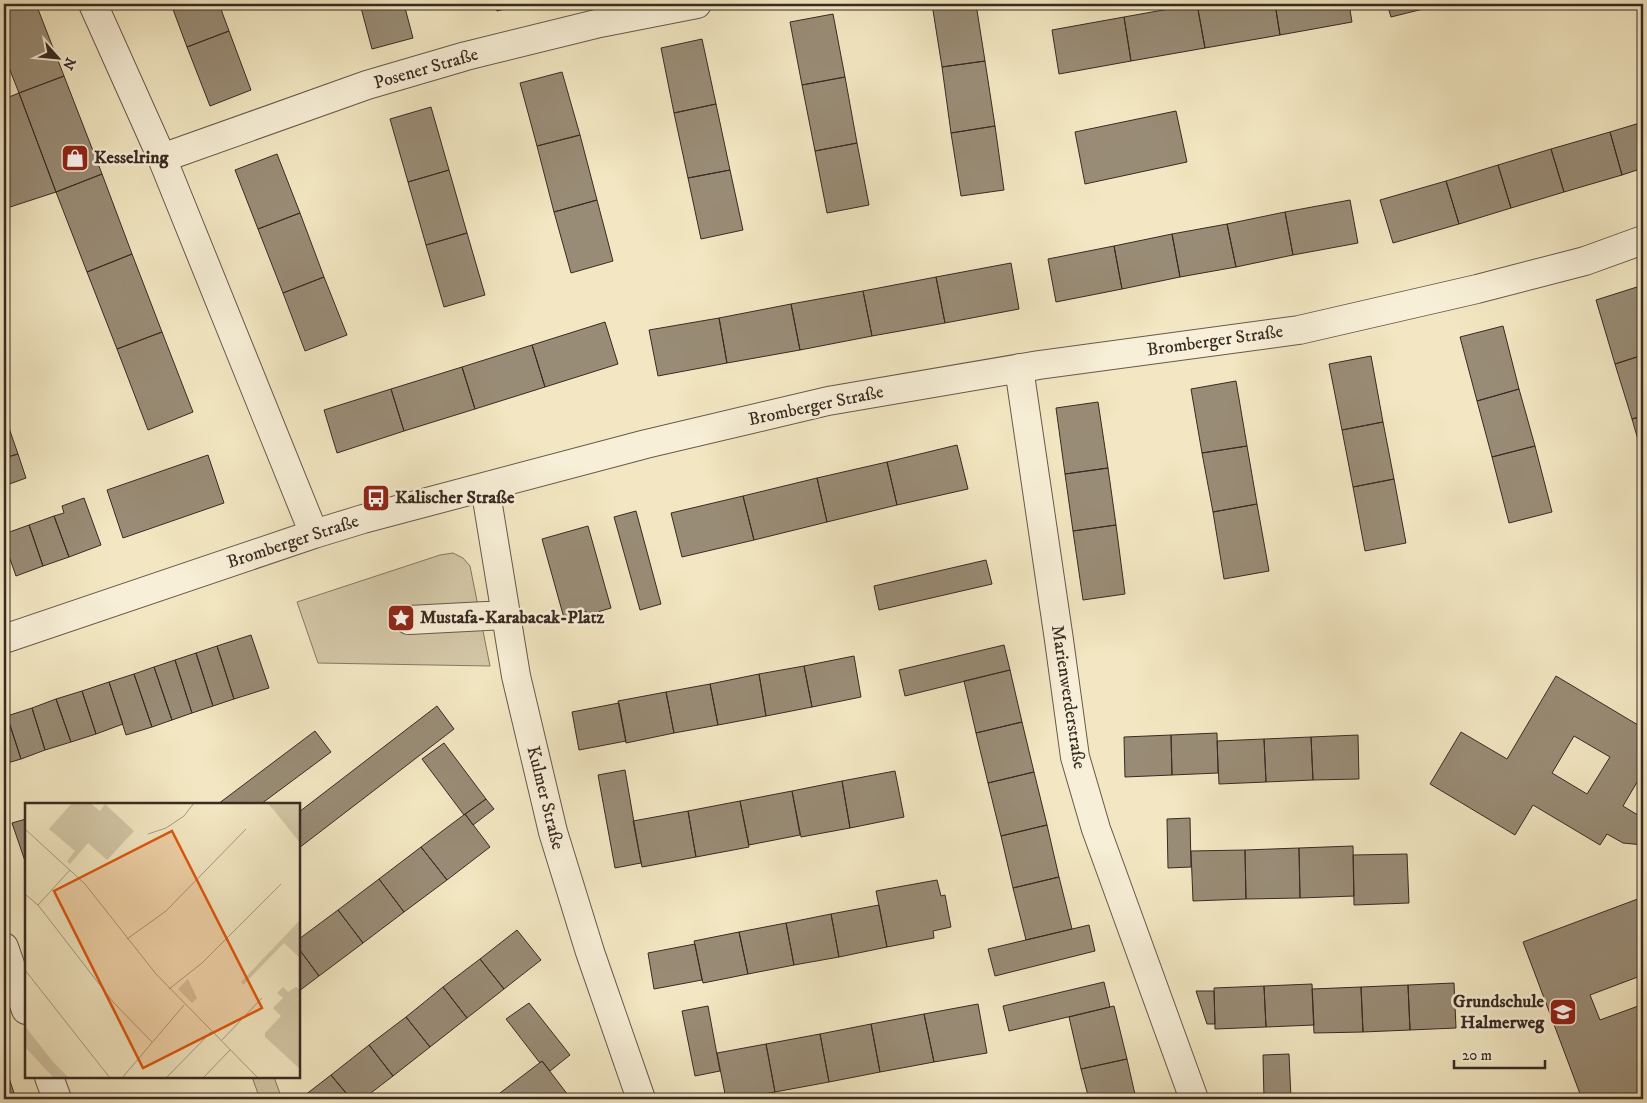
<svg xmlns="http://www.w3.org/2000/svg" width="1647" height="1103" font-family="'IM FELL DW Pica',serif">
	<style>
		.green { fill: #d3c7a7; stroke: #867865 }
		.building { fill: #998c76; stroke: #392a23; fill-rule: evenodd }
		.lines { fill: none; stroke-linecap: round; stroke-linejoin: round }
		.minor-casing { stroke: #67594b; stroke-width: 30 }
		.minor { stroke: #f7efd7; stroke-width: 28 }
		.labels { text-anchor: middle; dominant-baseline: central; stroke-width: 5; stroke-linejoin: round; paint-order: stroke }
		.street-label { font-size: 18px; fill: #392a23; stroke: #f7efd7 }
		.poi-label { font-size: 18px; font-weight: bold; fill: #392a23; stroke: #f7efd7; text-anchor: start }
		.inset-road { fill: none; stroke: #a89b82; stroke-width: 1 }
		.view { fill: #df570d; fill-opacity: 0.15; stroke: #df570d; stroke-width: 2.5 }
		.inset-edge { fill: none; stroke: #392a23; stroke-width: 2.5 }
	</style>
	<rect width="100%" height="100%" fill="#f2e7c2"/>
	<filter id="stains"><feTurbulence type="fractalNoise" baseFrequency=".004" numOctaves="4"/><feColorMatrix values="0 0 0 0 .2 0 0 0 0 .09 0 0 0 0 .02 0 0 0 .5 -.17"/></filter>
	<radialGradient id="worn" r=".72"><stop offset=".6" stop-color="#630" stop-opacity="0"/><stop offset="1" stop-color="#630" stop-opacity=".3"/></radialGradient>
	<path class="green" d="M453 553 463 558 470 566 490 666 318 663 297 602 440 555Z
		M252 1077H274L282 1099H260Z"/>
	<path class="building" d="M21 4H36L64 76 19 93 4 55V10Z
		M171 4H219L229 31 187 47Z
		M360 4H404L413 38 372 49Z
		M495 4H524L497 11Z
		M932 4H976L985 61 942 67Z
		M1197 4 1205 48 1131 61 1124 17Z
		M1197 4H1275L1280 35 1205 48Z
		M1275 4H1349L1352 22 1280 35Z
		M1387 4H1443L1391 17Z
		M833 14 845 77 802 85 790 22Z
		M1124 17 1131 61 1059 74 1052 30Z
		M229 31 251 90 210 106 187 47Z
		M702 39 716 104 674 113 661 48Z
		M985 61 995 126 951 133 942 67Z
		M562 72 580 135 537 146 520 83Z
		M64 76 102 174 56 192 19 93Z
		M845 77 857 143 815 151 802 85Z
		M19 93 56 192 4 209V99Z
		M716 104 730 170 688 178 674 113Z
		M431 107 449 170 408 182 390 119Z
		M1176 111 1187 162 1085 184 1075 132Z
		M1643 122V168L1622 175 1610 132Z
		M995 126 1004 190 961 196 951 133Z
		M1610 132 1622 175 1564 192 1551 149Z
		M580 135 597 200 554 212 537 146Z
		M857 143 869 205 827 213 815 151Z
		M1551 149 1564 192 1511 208 1498 165Z
		M277 154 300 213 258 229 235 170Z
		M1498 165 1511 208 1459 224 1446 181Z
		M449 170 467 233 426 245 408 182Z
		M730 170 743 230 701 239 688 178Z
		M102 174 132 254 87 272 56 192Z
		M1446 181 1459 224 1393 243 1380 200Z
		M597 200 613 261 571 273 554 212Z
		M1350 200 1358 243 1293 255 1285 212Z
		M1285 212 1293 255 1236 267 1227 224Z
		M300 213 324 277 283 293 258 229Z
		M1227 224 1236 267 1180 277 1172 234Z
		M467 233 485 295 444 307 426 245Z
		M1172 234 1180 277 1122 289 1114 246Z
		M1114 246 1122 289 1056 302 1048 259Z
		M132 254 162 332 117 349 87 272Z
		M1011 263 1019 309 945 323 936 277Z
		M324 277 347 335 305 351 283 293Z
		M936 277 945 323 872 336 863 291Z
		M1637 287 1643 308V355L1615 364 1596 300Z
		M863 291 872 336 800 350 791 304Z
		M791 304 800 350 727 363 719 318Z
		M719 318 727 363 658 376 649 330Z
		M605 322 618 364 545 387 532 345Z
		M1503 326 1519 389 1477 401 1460 337Z
		M162 332 193 412 148 430 117 349Z
		M532 345 545 387 475 409 462 367Z
		M1643 355V416L1632 419 1615 364Z
		M1371 356 1383 422 1342 430 1329 364Z
		M462 367 475 409 404 431 391 389Z
		M1236 381 1247 446 1202 453 1191 389Z
		M391 389 404 431 337 453 324 410Z
		M1519 389 1535 446 1492 457 1477 401Z
		M1098 402 1108 468 1065 474 1056 408Z
		M1643 416V457L1632 419Z
		M1383 422 1394 479 1353 487 1342 430Z
		M9 428 18 454 4 458V430Z
		M957 445 968 489 897 505 887 462Z
		M1247 446 1257 504 1213 512 1202 453Z
		M1535 446 1552 512 1509 523 1492 457Z
		M18 454 26 478 4 486V458Z
		M208 455 224 503 123 538 107 490Z
		M887 462 897 505 827 522 817 478Z
		M1108 468 1116 525 1073 531 1065 474Z
		M817 478 827 522 754 540 743 496Z
		M1394 479 1406 543 1365 551 1353 487Z
		M743 496 754 540 682 557 671 513Z
		M84 498 101 545 69 557 54 516 64 513 62 506Z
		M1257 504 1269 571 1224 579 1213 512Z
		M636 511 661 604 640 610 614 517Z
		M54 516 69 557 43 566 29 525Z
		M29 525 43 566 16 576 4 542V534Z
		M1116 525 1125 594 1083 600 1073 531Z
		M588 526 611 608 587 615 586 611 564 618 542 539Z
		M986 560 992 584 879 610 874 586Z
		M251 635 269 688 234 699 217 646Z
		M1004 645 1010 670 905 696 899 670Z
		M217 646 234 699 213 706 196 653Z
		M196 653 213 706 192 713 175 660Z
		M854 656 861 697 812 707 804 666Z
		M175 660 192 713 172 720 154 667Z
		M804 666 812 707 766 716 759 674Z
		M154 667 172 720 152 727 134 674Z
		M1010 670 1022 722 976 733 964 681Z
		M134 674 152 727 126 735 109 682Z
		M759 674 766 716 718 725 710 684Z
		M1556 676 1643 728V772L1623 806 1636 814H1643V845L1623 843 1607 834 1600 845 1533 805 1515 835 1430 784 1461 732 1507 759ZM1574 736 1610 757 1587 794 1552 773Z
		M109 682 123 724 96 734 82 691Z
		M710 684 718 725 674 733 666 692Z
		M82 691 96 734 71 742 56 699Z
		M666 692 674 733 626 743 618 701Z
		M56 699 71 742 45 750 32 708Z
		M619 703 626 741 579 750 572 712Z
		M437 706 454 729 299 848V812Z
		M32 708 45 750 21 759 7 716Z
		M7 716 21 759 4 764V717Z
		M1022 722 1034 772 988 783 976 733Z
		M315 731 331 752 261 804H218Z
		M1217 733 1218 773 1172 775 1171 735Z
		M1171 735 1172 775 1125 777 1124 737Z
		M1358 735 1359 779 1313 780 1311 737Z
		M1311 737 1313 780 1266 782 1264 739Z
		M1264 739 1266 782 1219 784 1217 741Z
		M444 743 486 799 464 815 422 759Z
		M625 770 641 863 615 868 598 775Z
		M895 771 904 817 850 828 842 781Z
		M1034 772 1047 825 1001 836 988 783Z
		M842 781 850 828 801 837 792 791Z
		M792 791 800 835 749 845 740 801Z
		M486 799 494 809 473 825 465 814Z
		M740 801 749 847 696 857 688 811Z
		M688 811 696 857 642 867 633 821Z
		M465 814 490 847 447 880 421 847Z
		M1190 818 1191 867 1168 868 1167 819Z
		M26 819V864L12 823Z
		M1047 825 1059 877 1013 888 1001 836Z
		M1353 846 1354 896 1300 898 1299 848Z
		M421 847 447 880 404 912 379 879Z
		M1299 848 1300 898 1246 899 1245 850Z
		M1245 850 1246 899 1193 901 1191 851Z
		M1407 854 1409 903 1354 905 1353 855Z
		M1059 877 1072 929 1026 940 1013 888Z
		M379 879 404 912 363 943 338 910Z
		M937 880 941 896 945 895 951 927 933 931 934 938 887 947 876 891Z
		M1643 897V975L1590 995 1600 1020 1641 1005 1643 1012V1099H1582L1523 942Z
		M879 905 887 947 839 957 831 914Z
		M338 910 363 943 319 976 299 949V939Z
		M831 914 839 957 794 965 786 923Z
		M786 923 794 965 748 974 739 932Z
		M1089 925 1095 951 995 976 988 949Z
		M517 930 541 960 504 989 480 959Z
		M739 932 748 974 703 983 694 941Z
		M695 944 702 980 654 989 648 953Z
		M299 949 319 976 299 991Z
		M480 959 504 989 467 1018 443 987Z
		M1104 982 1110 1007 1009 1031 1003 1006Z
		M1454 983 1456 1028 1410 1030 1408 985Z
		M1312 984 1314 1025 1266 1027 1264 986Z
		M1408 985 1410 1030 1363 1032 1361 987Z
		M1264 986 1266 1027 1215 1029 1214 988Z
		M443 987 467 1018 430 1047 406 1017Z
		M1361 987 1363 1032 1314 1033 1312 989Z
		M1196 991H1214L1215 1024H1207Z
		M529 1003 570 1055 550 1071 542 1061 540 1063 506 1019Z
		M978 1004 987 1053 934 1062 924 1014Z
		M708 1006 720 1071 695 1076 682 1011Z
		M1114 1006 1127 1059 1081 1069 1069 1017Z
		M924 1014 934 1062 880 1072 871 1024Z
		M406 1017 430 1047 393 1076 369 1045Z
		M871 1024 880 1072 829 1082 820 1034Z
		M820 1034 829 1082 775 1092 766 1044Z
		M766 1044 775 1092 739 1099H726L717 1053Z
		M369 1045 393 1076 363 1099H351L331 1075Z
		M1289 1054 1291 1099H1264L1263 1055Z
		M1127 1059 1136 1099H1089L1081 1069Z
		M542 1061 571 1099H504L500 1093Z
		M4 1063 16 1099H4Z
		M331 1075 351 1099H300Z"/>
	<g class="lines">
		<g class="minor-casing">
			<path id="minor" d="M93 4 162 158 314 534
				M162 158 367 85 466 56 600 23 697 4
				M1019 368 1059 640 1075 757 1096 829 1194 1099
				M485 487 516 676 553 832 590 952 641 1099
				M409 620 505 615
				M4 639 314 534 363 519 646 444 828 401 1039 365 1299 330 1477 289 1585 261 1643 240
				M4 947 26 1010
				M49 1077 57 1099"/>
		</g>
		<use href="#minor" class="minor"/>
	</g>
	<defs>
		<g id="shop-square" transform="scale(1.4375)"><rect x="-9" y="-9" width="18" height="18" rx="4" fill="#8f2418" stroke="#f7efd7"/><path d="M-5-2.5h2.3a2.7 3.5 0 0 1 5.4 0H5L5.5 6h-11ZM-1.5-2.5h3a1.5 2.3 0 0 0-3 0Z" fill="#fff"/></g>
		<g id="bus-square" transform="scale(1.4375)"><rect x="-9" y="-9" width="18" height="18" rx="4" fill="#8f2418" stroke="#f7efd7"/><path d="M-5-6H5V4H4V6H2V4H-2V6H-4V4H-5ZM-3.5-4V0h7V-4ZM-3.5 1.2v1.5H-2V1.2ZM2 1.2v1.5H3.5V1.2Z" fill="#fff"/></g>
		<g id="sight-square" transform="scale(1.4375)"><rect x="-9" y="-9" width="18" height="18" rx="4" fill="#8f2418" stroke="#f7efd7"/><path d="M0-6L1.8-2.2L6-1.7L2.9 1.2L3.7 5.4L0 3.3L-3.7 5.4L-2.9 1.2L-6-1.7L-1.8-2.2Z" fill="#fff"/></g>
		<g id="school-square" transform="scale(1.4375)"><rect x="-9" y="-9" width="18" height="18" rx="4" fill="#8f2418" stroke="#f7efd7"/><path d="M0-5L7-2L0 1L-7-2ZM-4 1L0 2.5L4 1V4Q0 6-4 4Z" fill="#fff"/></g>
	</defs>
	<g fill-rule="evenodd">
		<use href="#shop-square" x="75" y="158"/>
		<use href="#bus-square" x="376" y="498"/>
		<use href="#sight-square" x="401" y="618"/>
		<use href="#school-square" x="1563" y="1012"/>
	</g>
	<g class="labels">
		<g class="street-label">
			<text transform="translate(426 69) rotate(-16)">Posener Straße</text>
			<text transform="translate(1215 341) rotate(-8)">Bromberger Straße</text>
			<text transform="translate(816 406) rotate(-12)">Bromberger Straße</text>
			<text transform="translate(293 542) rotate(-18)">Bromberger Straße</text>
			<text transform="translate(1068 697) rotate(81)">Marienwerderstraße</text>
			<text transform="translate(545 798) rotate(76)">Kulmer Straße</text>
		</g>
		<g class="poi-label">
			<text x="94" y="158">Kesselring</text>
			<text x="395" y="498">Kalischer Straße</text>
			<text x="420" y="618">Mustafa-Karabacak-Platz</text>
			<text x="1544" y="1002" text-anchor="end">Grundschule<tspan x="1544" dy="21">Halmerweg</tspan></text>
		</g>
	</g>
	<g transform="translate(25 803)">
		<rect width="275" height="275" fill="#f2e7c2"/>
		<path d="M47 0H65L75 8 80 1 109 28 82 57 63 40 45 61 42 58 50 48 24 26ZM242 0H275V40L248 6ZM275 117V155L259 140 218 182 216 179ZM163 176 172 195 167 200 153 186ZM258 184 263 189 271 184 275 187V193L267 201 275 194V266L240 234V230L256 213 248 205 258 195 252 190ZM0 223 28 259 44 275H29L0 244Z" fill="#d3c7a7"/>
		<path class="inset-road" d="M0 26 60 81 131 171 233 275M123 31 141 25 159 13 169 0M0 91 13 102 88 199 127 239M13 102 45 67M102 136 141 108 221 26M0 167 85 275M144 186 177 160 256 81M196 238 237 195M97 275 159 202M141 275 186 229M178 275 205 247"/>
		<path class="view" d="M147 28 237 205 118 265 29 88Z"/>
		<rect width="275" height="275" class="inset-edge"/>
	</g>
	<rect width="1647" height="1103" fill="none" stroke="#f2e7c2" stroke-width="20"/>
	<rect x="5" y="5" width="1637" height="1093" fill="none" stroke="#392a23" stroke-width="2.5"/>
	<rect x="10" y="10" width="1627" height="1083" fill="none" stroke="#392a23"/>
	<g transform="translate(58 58) rotate(117)" stroke="#f7efd7" stroke-width="4" paint-order="stroke">
	<path d="M0-4L9 19L0 12L-9 19Z" fill="#392a23"/>
	<text y="-8" font-size="14" font-weight="bold" text-anchor="middle" fill="#392a23">N</text>
	</g>
	<path d="M1454 1060v8h91v-8" fill="none" stroke="#392a23" stroke-width="2.5"/>
	<text x="1462" y="1060" font-size="15" fill="#392a23" stroke="#f7efd7" stroke-width="4" paint-order="stroke">20 m</text>
	<rect width="100%" height="100%" filter="url(#stains)"/>
	<rect width="100%" height="100%" fill="url(#worn)"/>
</svg>
